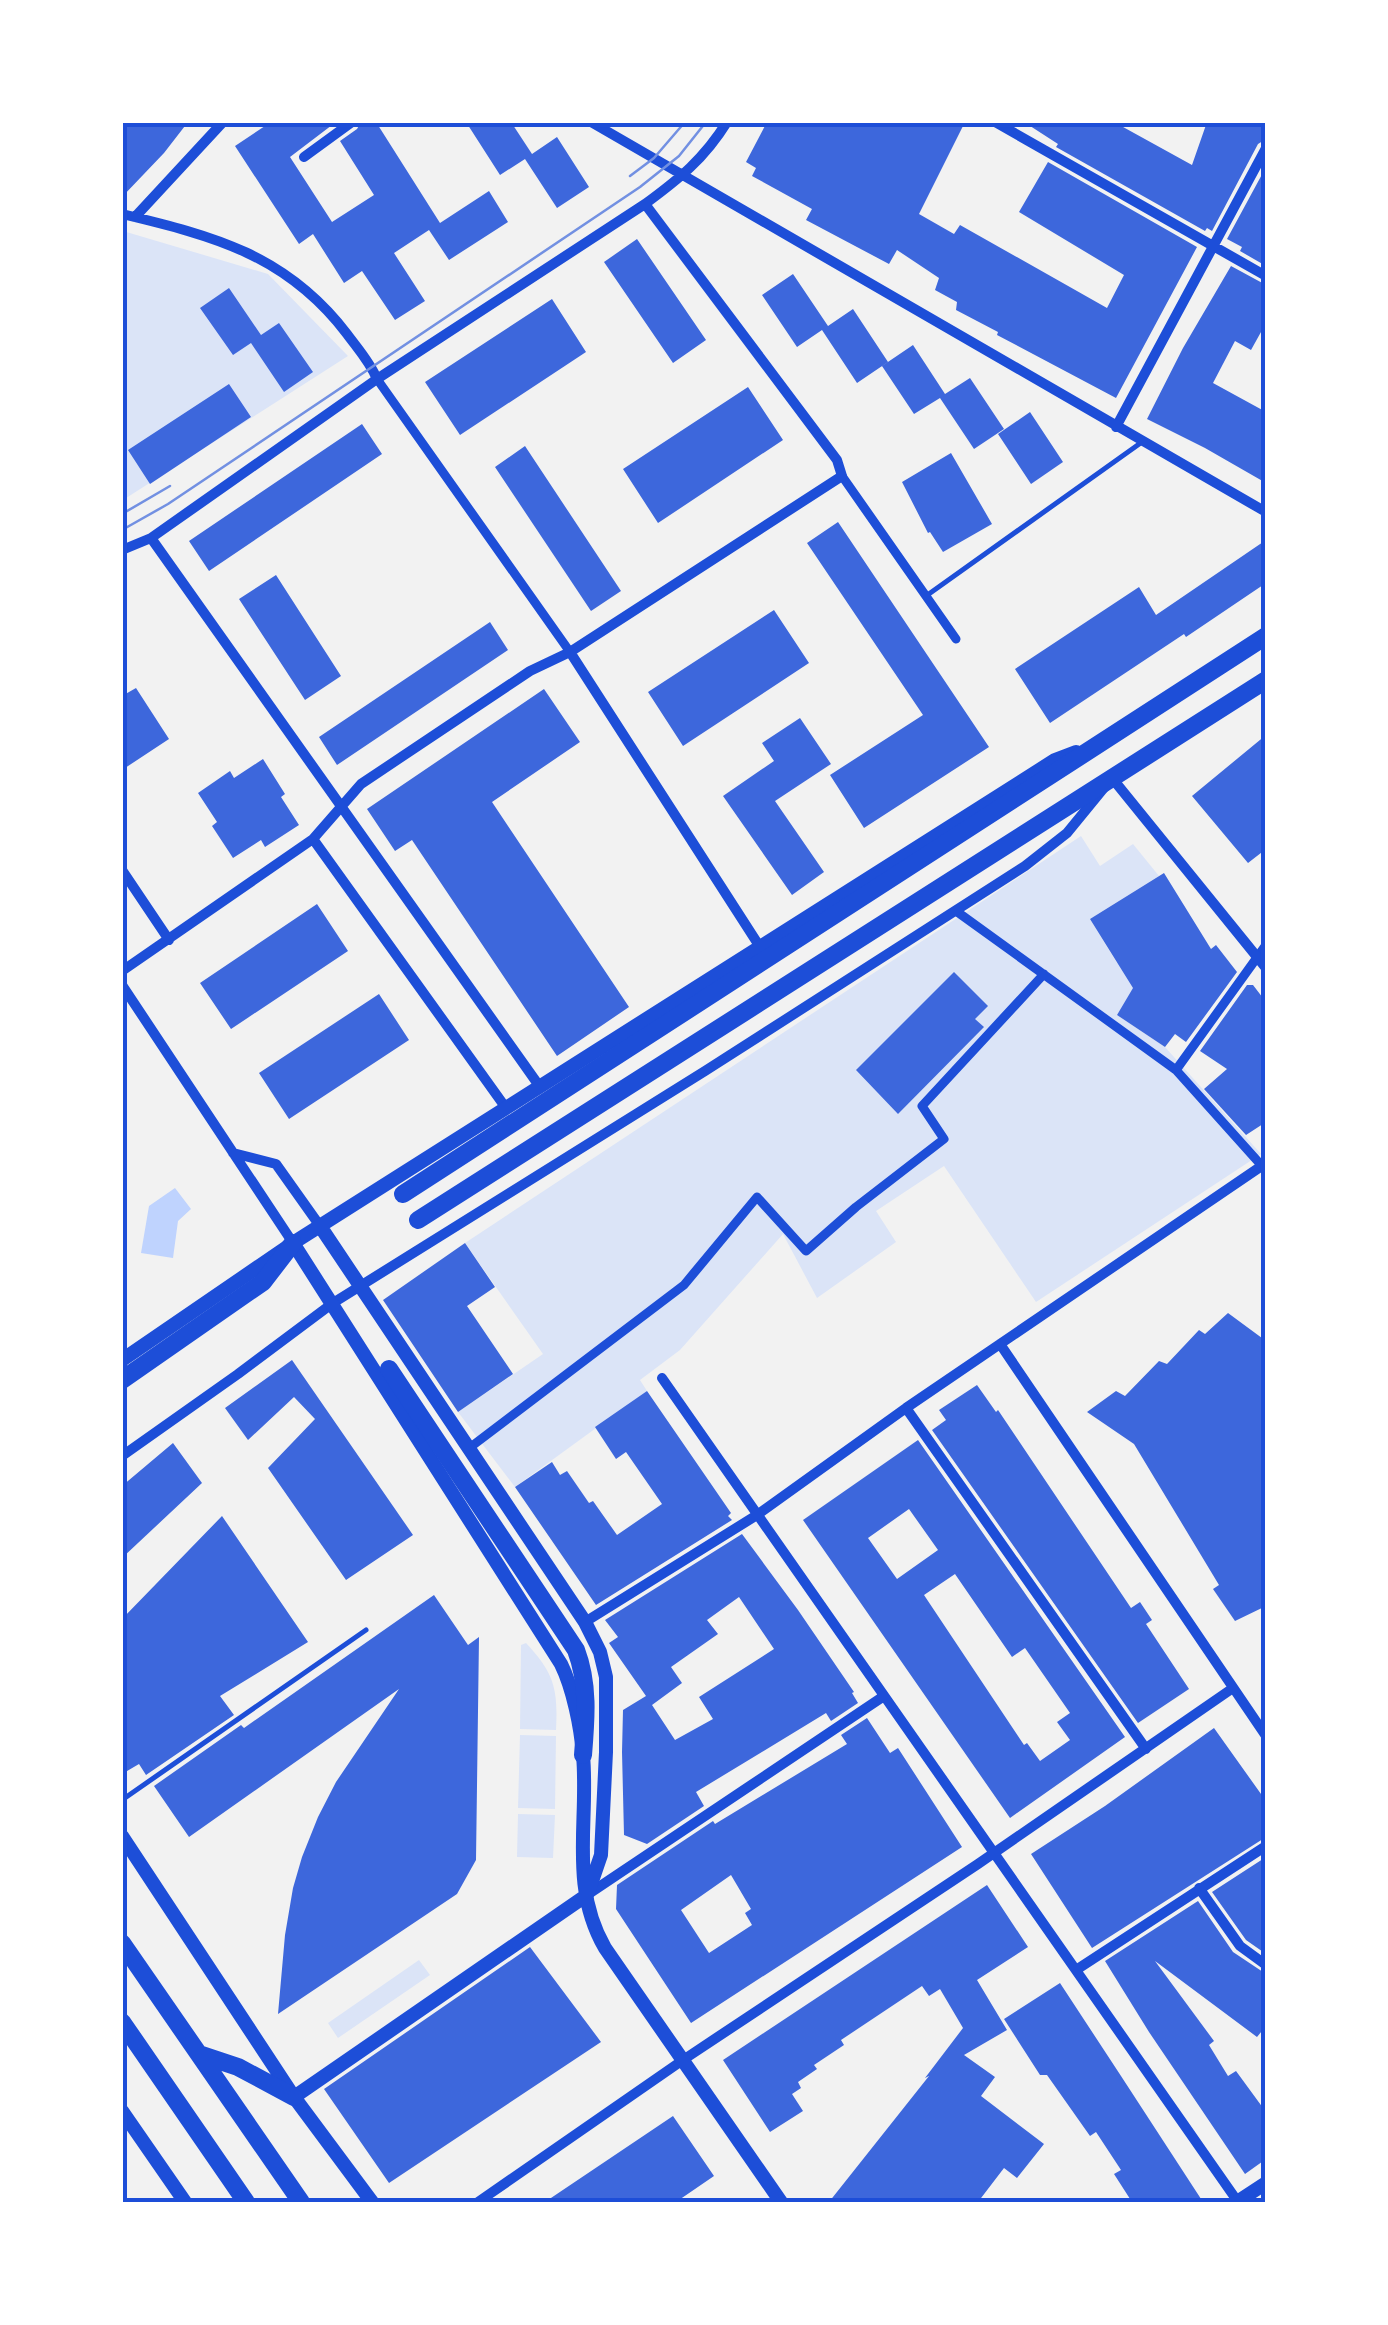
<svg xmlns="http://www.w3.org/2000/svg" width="1388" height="2325" font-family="'Times New Roman',serif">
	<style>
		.green { fill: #dbe4f7 }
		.water { fill: #bfd3fe }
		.building { fill: #3d67dc; fill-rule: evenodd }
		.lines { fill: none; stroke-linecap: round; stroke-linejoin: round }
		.service { stroke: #1d4ed8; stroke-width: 5 }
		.pedestrian { stroke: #1d4ed8; stroke-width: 9 }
		.minor { stroke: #1d4ed8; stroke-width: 10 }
		.tertiary { stroke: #1d4ed8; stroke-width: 14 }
		.primary { stroke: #1d4ed8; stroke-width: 18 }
		.trunk { stroke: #1d4ed8; stroke-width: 18 }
		.tram { stroke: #7290e2; stroke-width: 2.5 }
		.neatline { fill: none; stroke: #1d4ed8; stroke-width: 4 }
	</style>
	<rect width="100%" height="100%" fill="#f2f2f2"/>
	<path class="green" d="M123 231 268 274 348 356 123 500Z
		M1081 836 1100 866 1133 844 1159 876 1090 919 1117 963 1133 954 1136 995 1131 992 1117 1015 1165 1047 1261 1154 1036 1302 944 1166 876 1211 896 1242 817 1298 783 1234 680 1350 640 1380 647 1391 515 1487 458 1412 543 1354 465 1243Z
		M526 1643C555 1674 558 1690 556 1730L520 1729 521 1645Z
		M520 1735 556 1736 555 1809 518 1808Z
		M518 1814 555 1815 553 1858 517 1857Z
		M419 1960 430 1975 338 2038 328 2023Z"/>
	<path class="water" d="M175 1188 191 1209 178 1221 173 1258 141 1253 149 1206Z"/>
	<path class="building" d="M122 122H188L164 153 122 197Z
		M271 122H336L290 157 332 222 374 195 340 141 357 129 361 122H376L440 223 489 191 508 222 449 260 429 230 394 253 425 301 395 320 362 271 344 283 313 234 299 244 235 146Z
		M466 122H511L532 154 557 137 589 187 557 208 525 159 500 175Z
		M767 122H965L919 214 954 234 960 225 1107 308 1124 275 1019 212 1048 162 1197 247 1116 398 997 335 998 332 956 310 957 302 935 290 939 278 897 250 889 264 806 220 812 209 752 176 756 168 746 162Z
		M1024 122H1114L1192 165 1207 122H1266V139L1258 144 1212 231 1207 228 1205 231 1056 147 1058 144Z
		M1266 167V266L1240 251 1242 247 1227 239Z
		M637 239 706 340 673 363 604 262Z
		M1231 266 1266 285V323L1251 350 1235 341 1213 383 1266 412V483L1205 448 1147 419 1183 348Z
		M793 274 828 326 853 309 888 362 857 383 822 330 797 347 762 295Z
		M229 288 261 335 279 323 313 372 284 392 251 343 233 355 200 308Z
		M552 299 586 352 460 435 425 382Z
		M913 345 945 394 970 378 1004 429 974 449 940 398 914 414 882 366Z
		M229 384 251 417 150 484 128 450Z
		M748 387 783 440 658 523 623 469Z
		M1030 412 1063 462 1031 484 998 434Z
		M362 424 382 454 209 571 189 541Z
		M525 446 621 591 591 611 495 467Z
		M951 453 992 524 943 552 930 532 928 533 902 482Z
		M838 522 989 747 864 828 830 775 923 715 807 543Z
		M1266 540V583L1186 637 1184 634 1050 723 1015 669 1139 587 1156 615Z
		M276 575 341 676 305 700 239 599Z
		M774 610 809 663 683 746 648 692Z
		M490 622 508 650 337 765 319 737Z
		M136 688 169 739 122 770V696Z
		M544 689 580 742 492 802 629 1007 557 1056 412 840 395 851 367 809Z
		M800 718 831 764 775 801 824 872 792 895 723 796 774 761 762 743Z
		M1266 735V849L1248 863 1192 796Z
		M263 759 285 794 281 797 299 825 265 847 261 840 233 858 212 826 217 822 198 793 230 771 234 778Z
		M1164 873 1211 949 1216 945 1237 972 1186 1042 1175 1034 1165 1047 1117 1015 1133 988 1090 919Z
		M317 904 348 951 231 1029 200 983Z
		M954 972 988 1006 975 1019 984 1027 898 1114 856 1070Z
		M1247 985H1253L1266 1002V1122L1246 1135 1204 1089 1227 1069 1200 1051Z
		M379 994 409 1040 289 1119 259 1073Z
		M465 1243 495 1287 467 1306 513 1374 458 1412 383 1300Z
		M1228 1313 1266 1341V1606L1235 1621 1213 1589 1219 1585 1134 1444 1087 1412 1116 1391 1125 1396 1159 1361 1167 1364 1199 1330 1205 1334Z
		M292 1360 413 1535 346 1580 268 1468 315 1419 294 1397 248 1440 225 1408Z
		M977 1385 996 1412 998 1410 1131 1608 1140 1602 1152 1620 1146 1624 1189 1689 1138 1723 932 1430 946 1420 939 1410Z
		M647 1391 731 1513 728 1516 732 1520 596 1605 515 1487 552 1462 560 1475 567 1471 589 1503 593 1501 617 1535 662 1504 626 1452 616 1459 595 1427Z
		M918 1440 1125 1737 1010 1818 803 1520ZM909 1509 938 1550 897 1579 868 1538ZM955 1574 1012 1657 1025 1648 1070 1713 1057 1722 1070 1740 1040 1761 1027 1743 1024 1745 924 1595Z
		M173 1443 202 1483 122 1558V1486Z
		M222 1516 308 1642 220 1696 234 1715 146 1775 139 1764 122 1774V1619Z
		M742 1534 798 1610 854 1692 852 1693 858 1703 831 1721 826 1713 696 1792 704 1806 647 1844 624 1835 622 1752 623 1710 646 1696 609 1643 618 1637 605 1620ZM739 1597 774 1649 699 1697 713 1719 675 1740 652 1705 682 1683 671 1667 718 1634 707 1620Z
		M434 1595 468 1645 479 1637 476 1860 457 1894 278 2014 285 1935 293 1888 302 1857 318 1817 336 1782 399 1689 189 1837 154 1786 241 1725 244 1728Z
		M867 1718 890 1753 898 1748 962 1847 691 2023 616 1909 617 1885 713 1821 715 1824 847 1744 841 1735ZM731 1875 751 1909 745 1913 752 1925 709 1953 681 1910Z
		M1214 1728 1266 1801V1837L1092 1948 1031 1854 1105 1806Z
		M1266 1857V1954L1246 1940 1212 1892Z
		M987 1885 1028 1947 977 1980 1007 2030 964 2055 995 2077 981 2096 1044 2144 1017 2178 1004 2168 978 2202H829L929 2076 925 2078 963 2028 940 1989 929 1996 922 1986 841 2040 844 2045 814 2065 817 2069 798 2082 801 2088 792 2094 803 2111 770 2132 723 2060Z
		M1198 1901 1233 1952 1266 1974V2026L1257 2037 1155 1961 1214 2041 1209 2045 1228 2076 1236 2071 1266 2112V2159L1245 2174 1149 2032 1105 1961Z
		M530 1947 601 2042 389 2183 324 2089Z
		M1060 1983 1121 2076 1203 2202H1132L1114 2174 1121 2170 1096 2132 1090 2136 1047 2075H1040L1004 2019Z
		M673 2116 714 2176 676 2202H545Z"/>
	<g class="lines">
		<path class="service" d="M926 596 1142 442
			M122 1800 366 1630"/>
		<path class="pedestrian" d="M377 379 570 652
			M842 476 956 639
			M956 911 1176 1070 1262 1166
			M1176 1070 1266 945
			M468 1449 684 1285 757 1197 806 1251 856 1207 944 1139 922 1106 1044 974"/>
		<path class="minor" d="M591 122 1266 512
			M995 122 1266 276
			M304 157 352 122
			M122 214C214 236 287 255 347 334 358 349 370 362 377 379
			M135 217 223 122
			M1116 427 1266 148
			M151 538 540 1087
			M122 550 151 538 377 379 645 204C679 179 704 159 727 122
			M570 652 760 947
			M313 839 506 1108
			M122 870 169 940
			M122 971 313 839 361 784 530 671 570 652 842 476 837 460 645 204
			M122 985 293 1243
			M233 1153 276 1164 320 1226
			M1000 1344 1266 1736
			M662 1378 1238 2202
			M906 1408 1146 1749
			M122 1456 238 1374 333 1303 705 1071 1025 866 1067 833 1112 778 1266 968
			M585 1622 757 1515 906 1408 1266 1163
			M1199 1888 1240 1946 1266 1965
			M587 1895 884 1696
			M1076 1970 1266 1846
			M478 2202 683 2060 978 1864 1233 1688"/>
		<path class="tertiary" d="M320 1226 585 1622 600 1652 606 1677V1752L601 1855 589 1890
			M293 1243 561 1664C573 1688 581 1728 583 1755 589 1821 569 1886 605 1948L781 2202
			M122 1360 293 1243 1055 760 1076 752
			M122 1836 294 2097 372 2202
			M294 2097 587 1895
			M122 2111 185 2202
			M1237 2202 1266 2183"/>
		<path class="primary" d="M403 1194 1266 636
			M418 1220 1266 680
			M389 1369 576 1650C589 1684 586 1719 583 1755
			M122 1380 263 1282 293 1243"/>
		<path class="trunk" d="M122 1943 301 2202
			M122 2022 246 2202
			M199 2054 238 2067 294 2097"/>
		<path class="tram" d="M630 176 654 158 685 122
			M122 514 170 486
			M122 530 168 504 640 187 679 156 706 122"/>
	</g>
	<rect width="1388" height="2325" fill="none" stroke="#ffffff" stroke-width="250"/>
	<rect x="125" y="125" width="1138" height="2075" class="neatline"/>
</svg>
